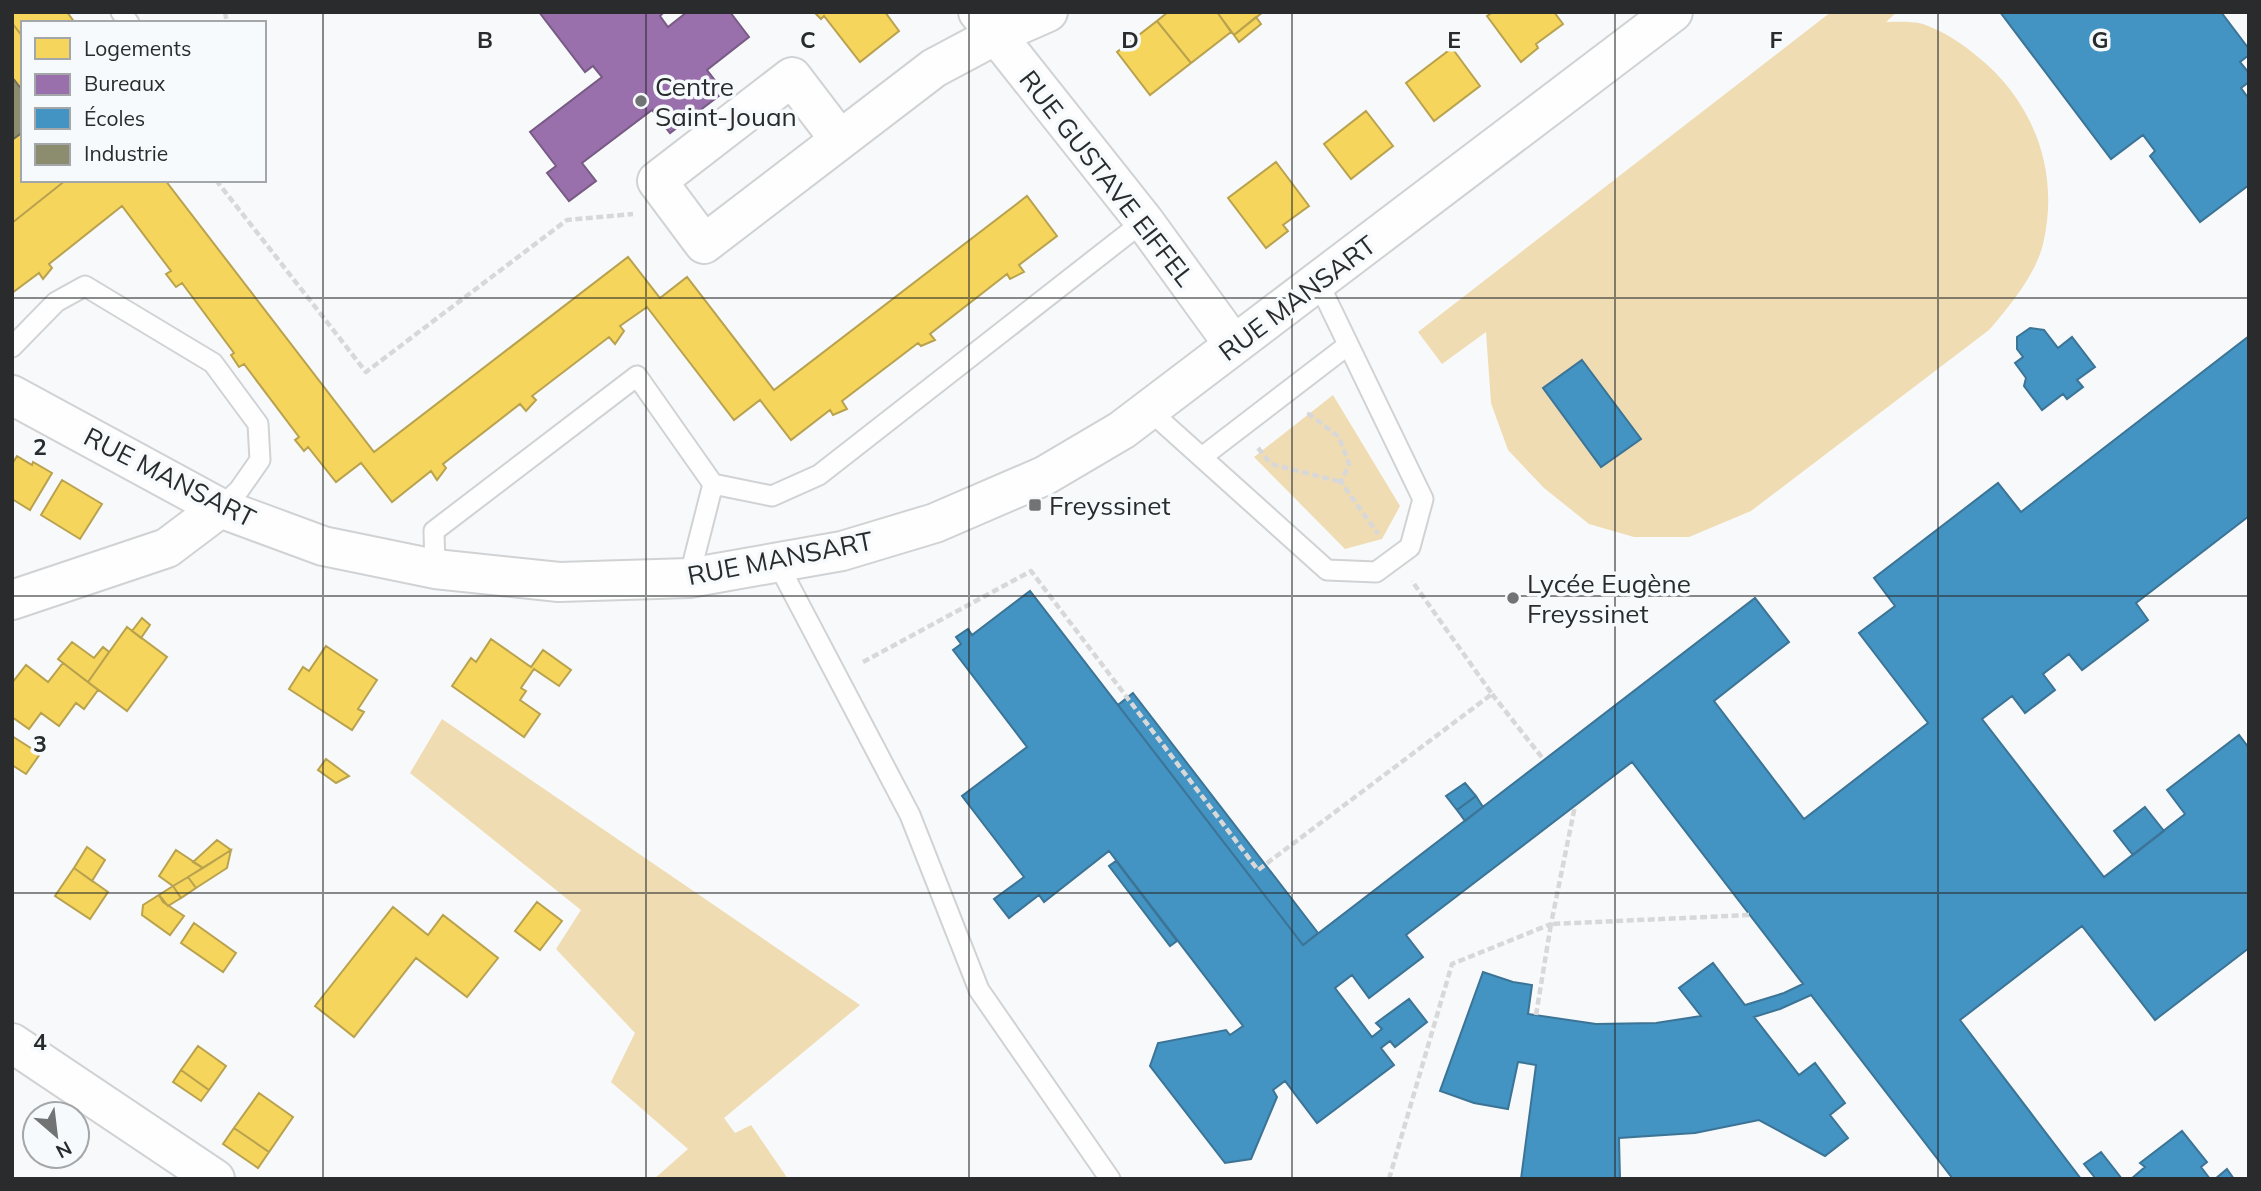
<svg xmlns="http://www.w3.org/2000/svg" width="2261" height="1191" font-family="Mulish,sans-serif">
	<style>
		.green { fill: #f0dcb3 }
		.homes { fill: #f6d55c; stroke: #b9a24e; stroke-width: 2 }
		.offices { fill: #9970ab; stroke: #785b85; stroke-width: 2 }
		.schools { fill: #4393c3; stroke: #3c7496; stroke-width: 2 }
		.industry { fill: #8c8c6e; stroke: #6f6f5a; stroke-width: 2 }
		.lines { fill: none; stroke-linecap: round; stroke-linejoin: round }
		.lane-casing { stroke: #d0d2d3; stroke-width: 23 }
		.street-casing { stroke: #d0d2d3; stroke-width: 42 }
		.path { stroke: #d8d8d8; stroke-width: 4.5; stroke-dasharray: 7 3.5; stroke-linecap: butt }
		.lane { stroke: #fefefe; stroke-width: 19 }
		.street { stroke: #fefefe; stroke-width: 38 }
		.grid { fill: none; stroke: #2a2b2c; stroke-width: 2; stroke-opacity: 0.55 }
		.poi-dot { fill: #727374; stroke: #f6fafc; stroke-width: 2.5 }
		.labels { text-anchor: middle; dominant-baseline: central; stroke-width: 7; stroke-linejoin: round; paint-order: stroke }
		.poi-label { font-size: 26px; fill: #2a2b2c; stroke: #f6fafc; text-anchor: start }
		.street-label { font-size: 26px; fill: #2a2b2c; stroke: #f6fafc }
		.grid-label { font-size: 23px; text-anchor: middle; font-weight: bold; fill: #2a2b2c; stroke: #f6fafc; stroke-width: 7; stroke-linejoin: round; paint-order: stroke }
	</style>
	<rect width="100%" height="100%" fill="#f7f9fb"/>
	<path class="green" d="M1831 12H1897L1886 22C1897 22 1912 21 1923 24 1943 31 1963 44 1978 57 2035 103 2060 173 2043 244 2036 274 2009 307 1989 330L1751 511 1689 537H1634L1589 524 1544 488 1508 450 1491 403 1486 332 1442 364 1418 332Z
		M1333 395 1400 506 1382 539 1345 549 1254 457Z
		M442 719 860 1005 724 1118 735 1133 751 1125 788 1179H654L688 1149 611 1082 635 1033 556 949 581 910 410 773Z"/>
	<path class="homes" d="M12 12H67L75 23H23V37L12 23Z
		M814 12H885L899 31 860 62 824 16 821 19Z
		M1168 12H1217L1231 32 1191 63 1157 21Z
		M1217 12H1263L1234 35Z
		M1493 12H1554L1563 24 1536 44 1538 48 1521 62 1487 16Z
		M1256 17 1261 24 1239 42 1234 35Z
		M1157 21 1191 63 1150 95 1117 52Z
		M12 23 23 37V180H66L12 223Z
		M1452 48 1480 86 1434 121 1406 83Z
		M1366 111 1393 146 1351 179 1324 144Z
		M1276 162 1309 206 1283 225 1288 231 1266 248 1228 198Z
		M66 180H165L374 452 628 257 660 298 687 277 774 390 1027 196 1057 236 1019 265 1024 272 1010 279 1007 274 930 334 935 340 921 346 918 343 842 401 847 409 833 415 830 410 791 440 760 400 734 420 647 307 620 326 624 331 615 344 609 337 532 396 536 400 526 411 520 404 443 464 446 468 437 480 431 471 392 502 361 463 336 482 308 447 304 451 295 440 299 437 244 364 239 367 231 355 234 353 182 283 176 287 166 274 171 271 122 206 49 264 52 268 43 279 39 273 12 293V223Z
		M17 456 32 465 33 462 52 473 30 510 12 499V464Z
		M62 480 102 504 80 539 41 515Z
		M142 618 150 625 141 638 132 631Z
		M127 627 167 657 127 711 88 682Z
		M491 639 531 667 543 650 571 670 559 686 534 669 521 688 526 691 520 700 540 714 524 737 452 686 471 658 476 662Z
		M72 642 94 658 103 647 109 652 88 682 58 659Z
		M326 646 377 680 358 709 364 712 352 730 289 689 303 667 309 671Z
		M63 663 98 690 84 709 76 703 59 726 41 713 29 729 12 717V683L26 665 48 682Z
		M12 736 40 754 26 774 12 765Z
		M326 759 349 776 336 783 318 770Z
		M217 840 231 850 203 868 193 862Z
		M87 847 105 860 92 881 74 868Z
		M176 850 203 868 173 886 159 876Z
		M231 850 227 868 196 888 188 877Z
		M74 868 108 892 90 919 55 896Z
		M188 877 196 888 181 898 173 886Z
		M173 886 181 898 168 906 159 895Z
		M159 895 163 902 184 916 170 935 142 915 143 905Z
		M537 902 562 921 540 950 515 931Z
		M393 907 428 935 443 915 498 958 467 997 416 958 354 1037 315 1006Z
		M194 923 236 953 223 972 181 943Z
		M198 1046 226 1066 209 1090 181 1070Z
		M181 1070 209 1090 201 1101 173 1082Z
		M259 1093 293 1117 269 1152 234 1128Z
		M234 1128 269 1152 258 1168 223 1144Z"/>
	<path class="offices" d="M539 12H664L660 16 668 27 687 12H730L749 37 707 70 724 92 670 133 652 110 582 163 596 181 569 201 547 173 556 166 530 132 602 77 593 66 585 72Z"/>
	<path class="schools" d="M2000 12H2221L2249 49V55L2240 62 2249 73V82L2241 88 2249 99V185L2200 222 2150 156 2155 151 2143 135 2111 159Z
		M2030 328 2044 330 2058 348 2072 337 2095 367 2077 380 2083 387 2067 399 2063 394 2042 410 2024 386 2026 378 2015 363 2023 357 2017 349V337Z
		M2249 336V516L2136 603 2148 620 2082 670 2069 654 2043 674 2055 690 2025 713 2012 696 1982 719 2104 877 2185 814 2167 790 2239 735 2249 748V948L2155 1020 2082 926 1960 1020 2081 1179H1953L1811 995 1780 1009 1754 1017 1799 1075 1815 1063 1845 1103 1830 1115 1848 1138 1825 1156 1759 1120 1695 1133 1619 1138 1620 1179H1521L1536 1065 1518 1062 1508 1109 1474 1103 1440 1091 1483 972 1513 982 1532 985 1528 1014 1596 1024 1656 1023 1701 1016 1679 988 1713 963 1745 1005 1784 993 1803 984 1632 762 1406 935 1423 957 1369 998 1352 975 1335 988 1372 1037 1382 1029 1376 1023 1409 999 1427 1022 1395 1047 1390 1041 1381 1048 1394 1065 1317 1123 1285 1081 1273 1090 1277 1097 1251 1159 1225 1163 1150 1066 1158 1043 1226 1030 1230 1035 1243 1026 1109 851 1044 902 1039 895 1009 918 994 899 1024 877 962 796 1027 747 953 650 961 644 956 637 968 629 972 635 1030 591 1303 945 1755 598 1789 642 1714 701 1804 819 1928 723 1859 633 1895 606 1874 578 1998 483 2021 512Z
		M1582 360 1641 439 1601 467 1543 388Z
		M1133 693 1318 933 1303 945 1118 705Z
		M1465 783 1476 796 1457 810 1446 796Z
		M1476 796 1483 807 1465 821 1457 810Z
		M2145 807 2164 831 2133 855 2114 831Z
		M1116 861 1177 941 1170 946 1109 866Z
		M2182 1131 2207 1162 2201 1167 2210 1179H2131L2145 1167 2140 1163Z
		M2101 1152 2122 1179H2096L2084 1164Z
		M2227 1169 2234 1179H2215Z"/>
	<path class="industry" d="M12 77 23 91V132L12 140Z"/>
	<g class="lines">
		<g class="lane-casing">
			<path id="lane" d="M121 12 129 23
				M12 347 56 302 85 286 213 363 258 424 260 460 239 490 220 508
				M1149 410 1327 570 1376 572 1410 547 1423 499 1318 282
				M1202 457 1348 345
				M778 564 910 815 979 990 1110 1179
				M435 569 434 531 637 376 713 484 772 496 819 475 1144 221
				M689 578 713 484"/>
		</g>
		<g class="street-casing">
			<path id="street" d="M978 12 1144 221 1234 345
				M840 140 792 77 657 181 704 244 934 68 996 35 1048 12
				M12 395 220 508 323 546 435 569 559 582 689 578 842 551 935 523 1044 476 1122 430 1673 12
				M12 600 167 548 220 508
				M12 1043 215 1179"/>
		</g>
		<path class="path" d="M225 12 227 23
			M216 180 366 372 567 220 633 214
			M1310 413 1309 414 1339 437 1349 464 1341 482 1378 534
			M1258 448 1271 464 1341 482
			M863 662 1031 571 1258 870 1492 694 1412 581
			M1492 694 1544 760
			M1536 1015 1551 924 1750 915
			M1389 1179 1452 964 1551 924 1575 806"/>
		<use href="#lane" class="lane"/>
		<use href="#street" class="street"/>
	</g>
	<path class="grid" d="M323 12V1179M646 12V1179M969 12V1179M1292 12V1179M1615 12V1179M1938 12V1179M12 298H2249M12 596H2249M12 893H2249"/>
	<g class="poi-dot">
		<circle cx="641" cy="101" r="7"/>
		<rect x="1028" y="498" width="14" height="14" rx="3.5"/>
		<circle cx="1513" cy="598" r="7"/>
	</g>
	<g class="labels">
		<g class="poi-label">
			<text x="655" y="86">Centre<tspan x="655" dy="30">Saint-Jouan</tspan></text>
			<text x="1049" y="505">Freyssinet</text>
			<text x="1527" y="583">Lycée Eugène<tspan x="1527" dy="30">Freyssinet</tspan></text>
		</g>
		<g class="street-label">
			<text transform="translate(1107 178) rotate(52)">RUE GUSTAVE EIFFEL</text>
			<text transform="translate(1297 298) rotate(-37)">RUE MANSART</text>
			<text transform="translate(170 477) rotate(27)">RUE MANSART</text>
			<text transform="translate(780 558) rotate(-11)">RUE MANSART</text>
		</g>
	</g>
	<g class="grid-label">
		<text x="485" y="48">B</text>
		<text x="808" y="48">C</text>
		<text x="1130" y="48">D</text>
		<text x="1454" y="48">E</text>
		<text x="1776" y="48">F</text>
		<text x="2100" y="48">G</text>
		<text x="40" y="455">2</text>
		<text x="40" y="752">3</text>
		<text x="40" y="1050">4</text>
	</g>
	<rect width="2261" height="1191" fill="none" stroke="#2a2b2c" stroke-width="28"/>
	<rect x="21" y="21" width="245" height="161" fill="#f6fafc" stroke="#a4a7a9" stroke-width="2"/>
	<rect x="35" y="38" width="35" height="21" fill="#f6d55c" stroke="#a4a7a9" stroke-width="2"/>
	<text x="84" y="56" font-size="21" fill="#2a2b2c">Logements</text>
	<rect x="35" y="74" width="35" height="21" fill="#9970ab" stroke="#a4a7a9" stroke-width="2"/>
	<text x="84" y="91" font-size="21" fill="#2a2b2c">Bureaux</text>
	<rect x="35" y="108" width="35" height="21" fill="#4393c3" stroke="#a4a7a9" stroke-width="2"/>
	<text x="84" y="126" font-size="21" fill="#2a2b2c">Écoles</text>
	<rect x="35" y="144" width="35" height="21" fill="#8c8c6e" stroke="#a4a7a9" stroke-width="2"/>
	<text x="84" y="161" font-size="21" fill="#2a2b2c">Industrie</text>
	<g transform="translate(56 1135) rotate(152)"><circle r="33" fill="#f6fafc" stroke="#a4a7a9" stroke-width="2"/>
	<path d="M0-5L12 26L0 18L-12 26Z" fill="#727374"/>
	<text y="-10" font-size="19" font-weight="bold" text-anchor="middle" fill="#2a2b2c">N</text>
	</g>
</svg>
